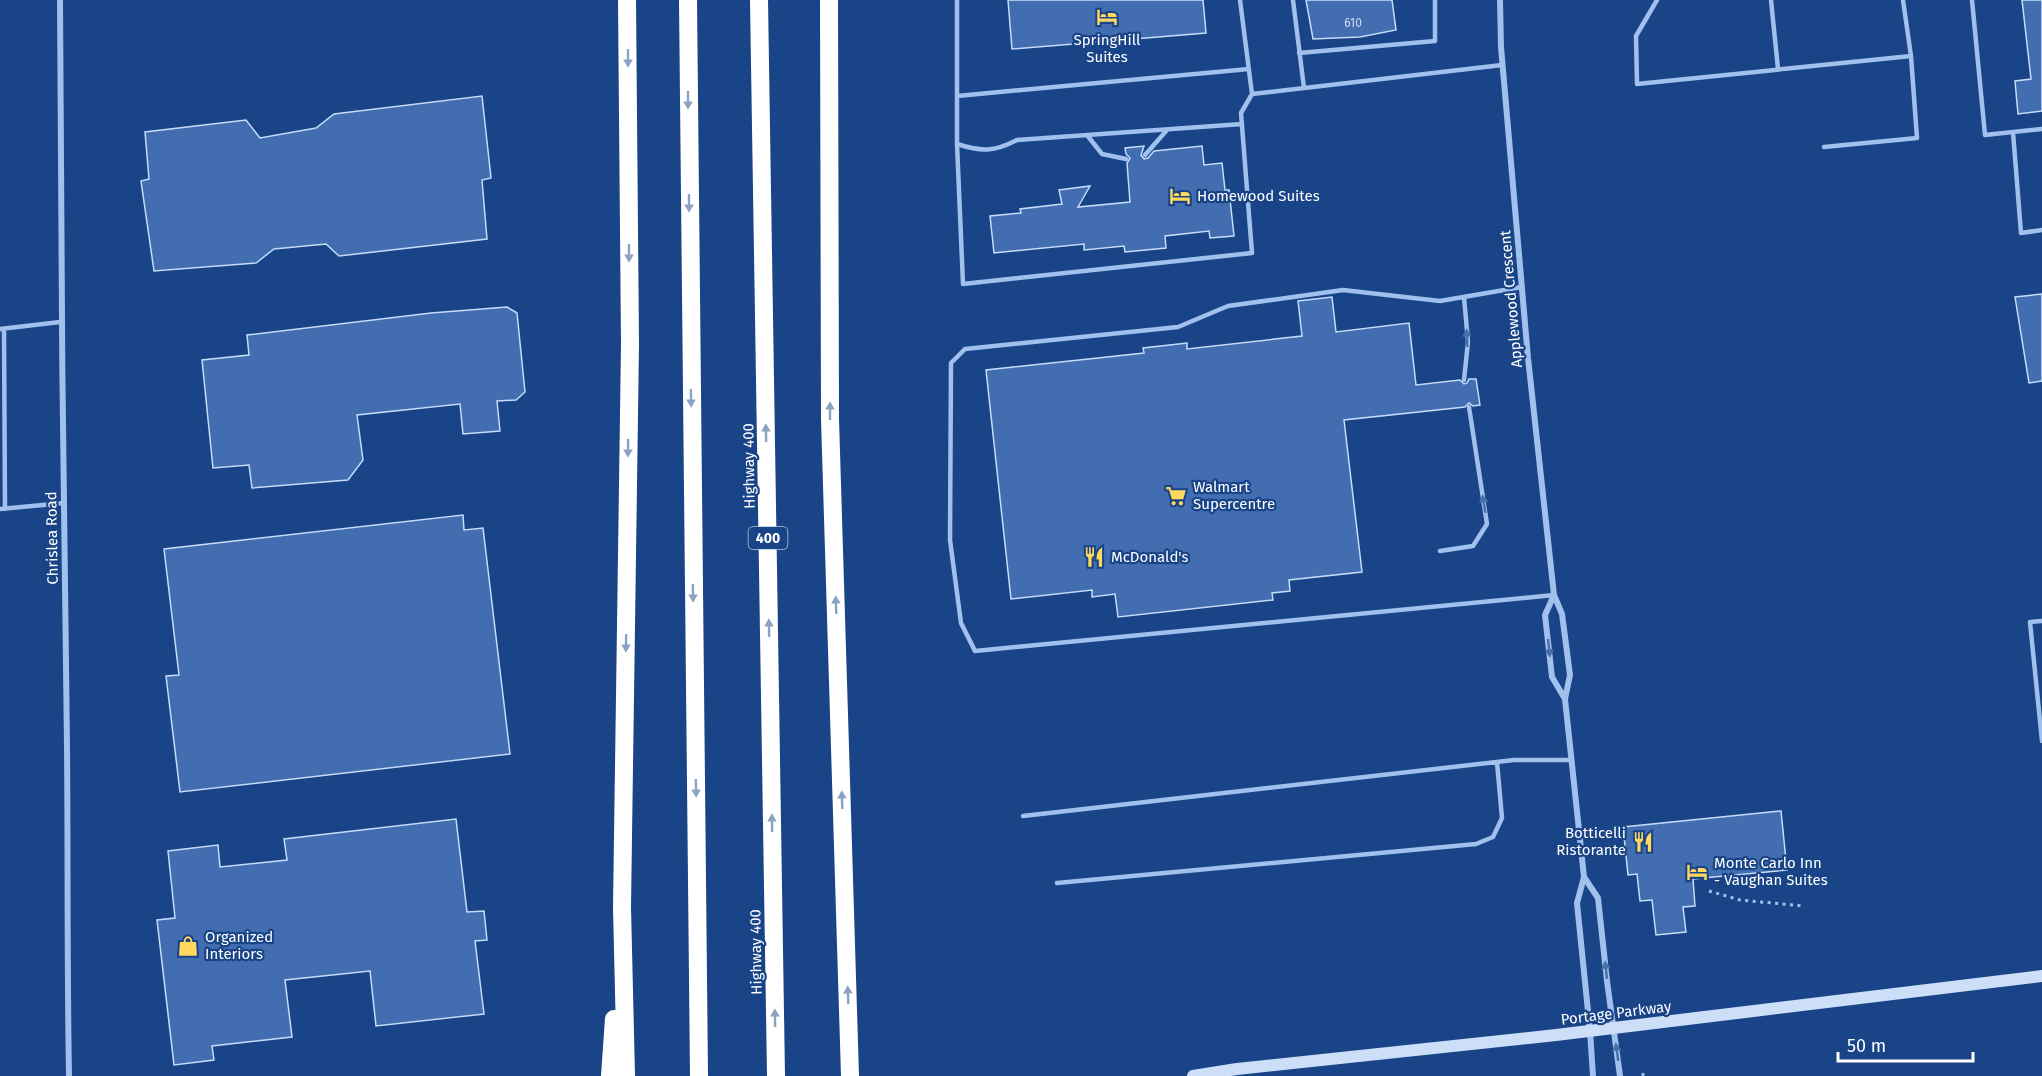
<svg xmlns="http://www.w3.org/2000/svg" width="2042" height="1076" font-family="'Fira Sans',sans-serif">
	<style>
		.building { fill: #426eb1; stroke: #c6dbf9; stroke-width: 1.5 }
		.lines { fill: none; stroke-linecap: round; stroke-linejoin: round }
		.path { stroke: #a1c0ed; stroke-width: 3; stroke-dasharray: 3 4.5; stroke-linecap: butt }
		.lane { stroke: #a1c0ed; stroke-width: 4.5 }
		.street { stroke: #a1c0ed; stroke-width: 6 }
		.secondary { stroke: #cddef9; stroke-width: 12 }
		.highway { stroke: #fff; stroke-width: 18 }
		.oneway { fill: #8ca2c3 }
		.oneway2 { fill: #496fab }
		.labels { text-anchor: middle; dominant-baseline: central; stroke-width: 4.5; stroke-linejoin: round; paint-order: stroke }
		.number-label { font-size: 12px; fill: #d0dbec }
		.shield { fill: #194487; stroke: #bac7db; stroke-width: 1.5 }
		.shield-label { font-size: 14px; font-weight: bold; fill: #fff }
		.poi-label { font-size: 15px; fill: #fff; stroke: #194487; text-anchor: start }
		.street-label { font-size: 15px; fill: #fff; stroke: #194487 }
	</style>
	<rect width="100%" height="100%" fill="#194487"/>
	<path class="building" d="M1008 0H1203L1206 33 1012 49Z
		M1306 0H1392L1396 30 1360 37 1313 39Z
		M2022 0H2042V111L2018 114 2015 81 2031 79Z
		M482 96 491 178 482 180 487 239 339 256 326 244 274 249 256 263 154 271 141 181 149 179 145 132 246 120 260 138 316 128 334 114Z
		M1144 146 1141 155 1144 159 1148 158 1154 151 1202 146 1204 165 1222 163 1225 190H1229L1234 236 1210 238 1209 231 1165 236 1166 248 1125 252 1124 246 1084 250V244L994 253 990 216 1021 213 1020 209 1062 204 1059 190 1090 186 1078 207 1130 202 1127 163 1130 158 1126 154 1125 148Z
		M2042 294V381L2029 383 2015 297Z
		M1332 297 1336 332 1409 323 1416 385 1460 380 1464 384 1467 383 1469 379H1476L1480 405 1473 406 1469 403 1465 407 1344 420 1362 572 1289 580 1290 591 1272 593 1273 600 1118 617 1115 594 1092 597V590L1011 599 986 370 1144 353 1143 348 1187 343V349L1302 336 1298 301Z
		M507 307 517 313 525 392 516 400 497 401 500 431 463 434 460 404 357 415 363 460 348 480 252 488 249 465 213 468 202 360 249 355 247 335 431 313Z
		M463 515 464 530 483 528 510 754 180 792 166 676 179 675 164 549Z
		M1781 811 1787 870 1693 879 1695 906 1683 907 1686 932 1656 935 1652 900 1640 901 1637 874 1628 875 1623 827Z
		M456 819 467 912 484 911 487 940 475 941 484 1014 376 1026 370 971 285 980 292 1037 212 1046 214 1060 174 1065 157 920 175 918 168 851 218 845 220 867 287 860 284 839Z"/>
	<g class="lines">
		<path class="path" d="M1709 891 1740 900 1804 906
			M1643 1073V1076"/>
		<path class="lane" d="M1240 0 1252 94 1241 113 1252 253 963 284 957 144C982 152 994 152 1017 140L1242 124
			M1293 0 1304 88
			M1657 0 1636 36 1637 84 1911 56 1903 0
			M1771 0 1778 69
			M1972 0 1985 135 2042 129
			M1299 53 1435 41V0
			M1252 94 1502 65
			M957 96 1249 69
			M2013 132 2021 233 2042 230
			M1087 135 1102 154 1126 159
			M957 144V0
			M1824 147 1917 138 1911 56
			M1145 155 1167 130
			M1522 287 1440 301 1343 290 1228 306 1178 327 965 349 951 363 950 540 961 623 975 651 1554 595
			M1464 297 1468 342 1464 380
			M0 329 60 322
			M4 329 5 509
			M0 509 64 503
			M1440 551 1473 546 1487 524 1469 407
			M2042 621 2030 622 2042 741
			M1023 816 1514 760H1572
			M1057 883 1476 844 1493 837 1502 818 1497 762"/>
		<path class="street" d="M60 0C60 249 64 497 67 746 68 856 67 966 69 1076
			M1500 0 1501 47 1528 358 1554 595 1562 614 1570 675 1565 699 1584 877 1577 903 1590 1031 1593 1076
			M1554 595 1545 615 1552 677 1565 699
			M1584 877 1598 898 1607 981 1620 1076"/>
		<path class="secondary" d="M1193 1076 1237 1069 1556 1035 2042 976"/>
		<path class="highway" d="M688 0 699 1076
			M759 0 776 1076
			M829 0 830 419 850 1076
			M610 1076 614 1019
			M626 1076 622 907 630 344 627 0"/>
	</g>
	<defs><path id="oneway-solid" d="M-6-.8H1V-3.2L6.5 0L1 3.2V.8H-6Z" transform="scale(1.5)"/></defs>
	<g class="oneway">
		<use href="#oneway-solid" transform="translate(628 58) rotate(90)"/>
		<use href="#oneway-solid" transform="translate(688 100) rotate(90)"/>
		<use href="#oneway-solid" transform="translate(689 203) rotate(90)"/>
		<use href="#oneway-solid" transform="translate(629 253) rotate(90)"/>
		<use href="#oneway-solid" transform="translate(691 398) rotate(89)"/>
		<use href="#oneway-solid" transform="translate(830 411) rotate(-90)"/>
		<use href="#oneway-solid" transform="translate(766 433) rotate(-91)"/>
		<use href="#oneway-solid" transform="translate(628 448) rotate(91)"/>
		<use href="#oneway-solid" transform="translate(693 593) rotate(89)"/>
		<use href="#oneway-solid" transform="translate(836 605) rotate(-92)"/>
		<use href="#oneway-solid" transform="translate(769 628) rotate(-91)"/>
		<use href="#oneway-solid" transform="translate(626 643) rotate(91)"/>
		<use href="#oneway-solid" transform="translate(696 788) rotate(89)"/>
		<use href="#oneway-solid" transform="translate(842 800) rotate(-92)"/>
		<use href="#oneway-solid" transform="translate(772 823) rotate(-91)"/>
		<use href="#oneway-solid" transform="translate(848 995) rotate(-92)"/>
		<use href="#oneway-solid" transform="translate(775 1018) rotate(-91)"/>
	</g>
	<g class="oneway2">
		<use href="#oneway-solid" transform="translate(1467 338) rotate(-92)"/>
		<use href="#oneway-solid" transform="translate(1484 504) rotate(-99)"/>
		<use href="#oneway-solid" transform="translate(1549 648) rotate(84)"/>
		<use href="#oneway-solid" transform="translate(1606 970) rotate(-96)"/>
		<use href="#oneway-solid" transform="translate(1617 1052) rotate(-98)"/>
	</g>
	<defs>
		<g id="hotel-bare" transform="scale(1.62)"><path d="M-6-4.5h1.5V1H6V5H4.5V3h-9V5H-6ZM-4 0a1.8 1.8 0 1 1 3.6 0ZM.5 0V-2.5h3Q6-2.5 6 0Z" fill="#ffd85d" stroke="#194487" stroke-width="2.5" paint-order="stroke"/></g>
		<g id="supermarket-bare" transform="scale(1.62)"><path d="M-6-5.5h2.5l.6 2H6L4.5 2H-2.5L-4.4-4H-6ZM-1.5 3.2a1.3 1.3 0 1 0 .1 0ZM3 3.2a1.3 1.3 0 1 0 .1 0Z" fill="#ffd85d" stroke="#194487" stroke-width="2.5" paint-order="stroke"/></g>
		<g id="restaurant-bare" transform="scale(1.62)"><path d="M-5-6h1v4h1v-4h1v4h1v-4h1v5L-1.5 .5V6h-2V.5L-5-1ZM5-6V6H3V1.5H1.5Q1.5-4 5-6Z" fill="#ffd85d" stroke="#194487" stroke-width="2.5" paint-order="stroke"/></g>
		<g id="shop-bare" transform="scale(1.62)"><path d="M-5-2.5h2.3a2.7 3.5 0 0 1 5.4 0H5L5.5 6h-11ZM-1.5-2.5h3a1.5 2.3 0 0 0-3 0Z" fill="#ffd85d" stroke="#194487" stroke-width="2.5" paint-order="stroke"/></g>
	</defs>
	<g fill-rule="evenodd">
		<use href="#hotel-bare" x="1107" y="17"/>
		<use href="#hotel-bare" x="1180" y="196"/>
		<use href="#supermarket-bare" x="1176" y="496"/>
		<use href="#restaurant-bare" x="1094" y="557"/>
		<use href="#restaurant-bare" x="1643" y="842"/>
		<use href="#hotel-bare" x="1697" y="872"/>
		<use href="#shop-bare" x="188" y="946"/>
	</g>
	<g class="labels">
		<g class="number-label">
			<text x="1353" y="23">610</text>
		</g>
		<rect class="shield" x="748.5" y="527" width="39" height="22" rx="4.5"/>
		<g class="shield-label">
			<text x="768" y="538">400</text>
		</g>
		<g class="poi-label">
			<text x="1107" y="40" text-anchor="middle">SpringHill<tspan x="1107" dy="17">Suites</tspan></text>
			<text x="1197" y="196">Homewood Suites</text>
			<text x="1193" y="487">Walmart<tspan x="1193" dy="17">Supercentre</tspan></text>
			<text x="1111" y="557">McDonald's</text>
			<text x="1626" y="833" text-anchor="end">Botticelli<tspan x="1626" dy="17">Ristorante</tspan></text>
			<text x="1714" y="863">Monte Carlo Inn<tspan x="1714" dy="17">- Vaughan Suites</tspan></text>
			<text x="205" y="937">Organized<tspan x="205" dy="17">Interiors</tspan></text>
		</g>
		<g class="street-label">
			<text transform="translate(1511 299) rotate(-95)">Applewood Crescent</text>
			<text transform="translate(749 466) rotate(-91)">Highway 400</text>
			<text transform="translate(52 538) rotate(-91)">Chrislea Road</text>
			<text transform="translate(756 952) rotate(-91)">Highway 400</text>
			<text transform="translate(1616 1013) rotate(-7)">Portage Parkway</text>
		</g>
	</g>
	<path d="M1838 1052v9h135v-9" fill="none" stroke="#ffffff" stroke-width="3"/>
	<text x="1847" y="1052" font-size="18" fill="#ffffff" stroke="#194487" stroke-width="4.5" paint-order="stroke">50 m</text>
</svg>
